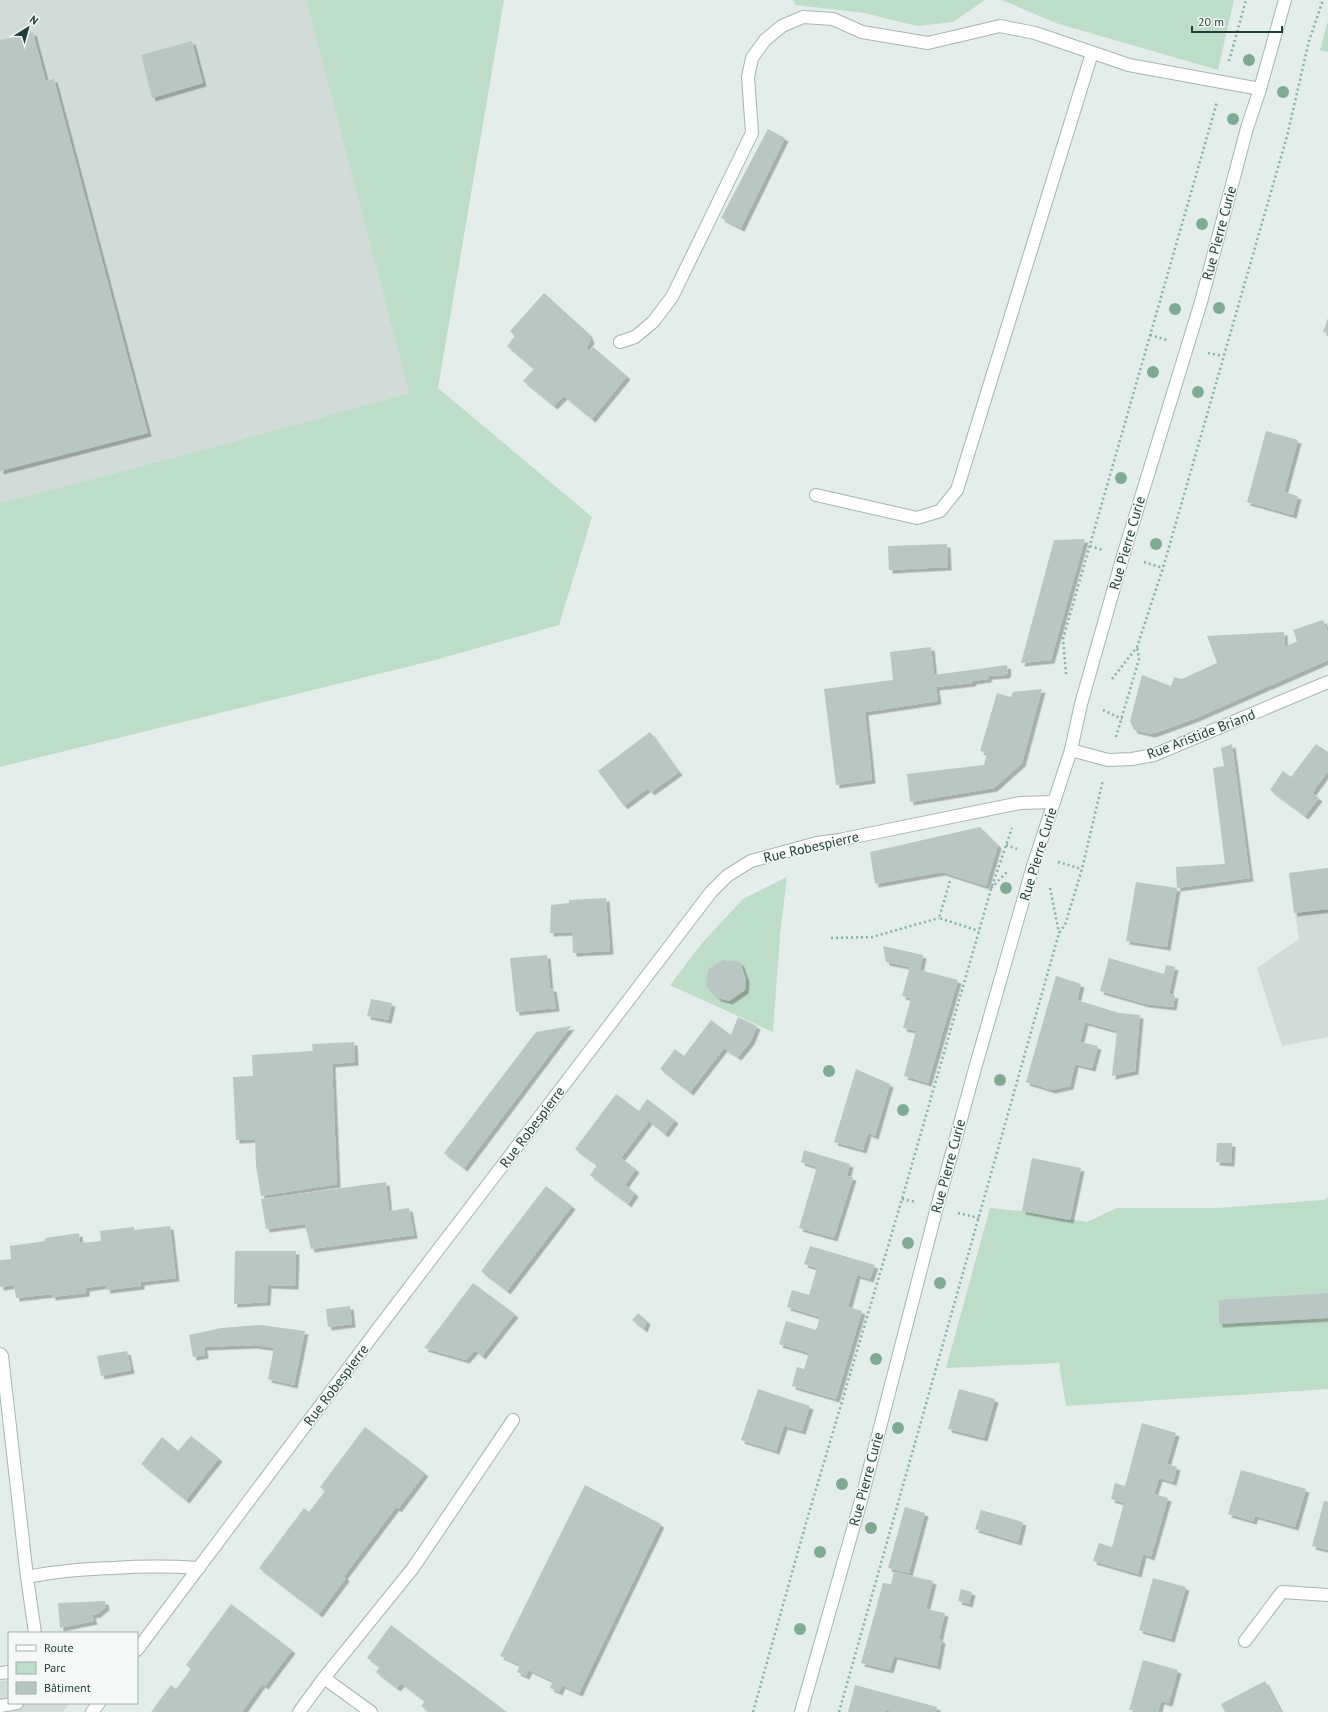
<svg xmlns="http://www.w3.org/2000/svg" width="1328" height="1712" font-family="'PT Sans',sans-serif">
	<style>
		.built { fill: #d1dcd8 }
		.green { fill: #bdddc8 }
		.building { fill: #b8c7c3; filter: url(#shadow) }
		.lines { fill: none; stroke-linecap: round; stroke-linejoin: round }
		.service-casing { stroke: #a6b5b1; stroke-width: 14 }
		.minor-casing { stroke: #a6b5b1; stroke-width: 14 }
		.secondary-casing { stroke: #a2b8b2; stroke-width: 14 }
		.path { stroke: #84afa6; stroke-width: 2.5; stroke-dasharray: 2 3; stroke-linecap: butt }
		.service { stroke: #fff; stroke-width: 12 }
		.minor { stroke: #fff; stroke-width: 12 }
		.secondary { stroke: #fff; stroke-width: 12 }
		.tree { fill: #7faa94 }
		.labels { text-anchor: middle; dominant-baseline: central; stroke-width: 3; stroke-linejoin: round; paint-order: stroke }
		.street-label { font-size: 14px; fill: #233e39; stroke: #f4f9f7 }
	</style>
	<defs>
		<filter id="shadow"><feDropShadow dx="3.5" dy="3.5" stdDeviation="0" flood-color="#0004"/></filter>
	</defs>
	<rect width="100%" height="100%" fill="#e3ede9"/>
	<path class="built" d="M0 0H306L409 393 214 447 0 503Z
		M1328 868V1037L1282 1046 1257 968 1299 939 1289 873Z
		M9 1680V1703H69L63 1712H0V1681Z"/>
	<path class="green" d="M306 0H504L438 388 592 517 559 625 435 660 0 767V503L214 447 409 393Z
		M793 0H985L953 22 917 26 864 13 796 5Z
		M1002 0H1234L1218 70 1056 23Z
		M1328 21V52L1320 50Z
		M787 877 780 935 773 1032 670 985 703 942 743 899Z
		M1328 1197V1389L1066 1406 1059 1363 946 1368 990 1208 1022 1211 1087 1222 1117 1208H1217L1324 1200Z"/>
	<path class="building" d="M33 32 46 81 54 79 148 433 0 471V40Z
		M192 41 203 83 152 98 141 55Z
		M768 129 785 138 741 228 721 218Z
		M544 293 588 333 591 340 586 348 590 351 593 347 627 376 592 419 564 396 554 406 523 381 534 369 507 346 515 336 510 331Z
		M1328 318V333L1323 332Z
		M1266 431 1298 440 1284 492 1298 496 1293 515 1247 502Z
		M1085 539 1051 660 1021 663 1054 540Z
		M947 544 948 567 889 570 888 546Z
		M1323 620 1328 632V660L1196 718 1158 732 1151 734 1134 730 1130 721 1142 675 1171 686 1174 677 1182 679 1217 663 1207 636 1284 632 1285 647 1297 641 1293 630Z
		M931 647 934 675 1007 665 1008 672 1006 675 989 676 988 679 973 681 972 683 936 687 938 701 865 712 872 780 836 785 824 689 893 680 890 652Z
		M1042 689 1022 763 994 788 910 802 907 774 984 765 987 753 980 751 997 693 1011 697 1013 692Z
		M650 732 679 772 651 792 648 788 624 806 598 771Z
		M1232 744 1250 878 1177 888 1167 947 1126 941 1136 882 1177 888 1176 867 1225 864 1213 768 1224 766 1221 748Z
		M1316 744 1328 752V771L1312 793 1319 798 1305 816 1270 790 1283 771 1291 777Z
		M980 827 998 845 986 886 942 872 875 884 870 852Z
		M1328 868V909L1294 913 1289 873Z
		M606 898 610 951 573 953 572 932 550 933 551 905 569 903V900Z
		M883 946 923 955 920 970 958 980 928 1083 904 1076 916 1031 903 1028 911 998 902 996 910 967 886 962Z
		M547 955 550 988H553L556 1008 516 1012 510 958Z
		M1109 958 1164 974 1166 965 1175 967 1169 994 1175 995 1173 1007 1146 1004 1100 991Z
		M723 960 740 962 746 979 745 990 729 1001 718 998 706 986 708 970Z
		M1056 976 1081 984 1077 1000 1119 1013 1140 1015 1135 1071 1112 1076 1117 1031 1085 1022 1080 1042 1098 1046 1092 1068 1075 1064 1070 1086 1052 1090 1026 1082Z
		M371 999 392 1003 388 1020 367 1016Z
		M738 1017 757 1026 751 1041 738 1057 724 1048 690 1092 660 1069 675 1049 684 1056 711 1020 731 1035Z
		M571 1026 464 1168 444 1153 536 1032Z
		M354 1042 355 1062 332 1064 337 1184 261 1196 256 1165 255 1139 236 1140 233 1077 253 1076 252 1055 313 1051 312 1044Z
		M856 1069 890 1084 875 1136 868 1133 863 1150 834 1142Z
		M616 1094 639 1111 647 1099 675 1120 665 1134 649 1121 621 1158 636 1169 625 1185 635 1193 628 1204 590 1175 597 1165 575 1149Z
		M1217 1143H1232L1231 1163 1216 1162Z
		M804 1150 850 1164 847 1176 853 1177 834 1238 799 1228 817 1167 801 1162Z
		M1032 1158 1081 1168 1070 1220 1022 1211Z
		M386 1182 389 1211 409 1208 414 1235 311 1249 305 1224 266 1229 261 1199Z
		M546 1186 572 1206 507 1291 481 1271Z
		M170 1226 176 1278 141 1282V1286L107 1290 106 1285 86 1288V1293L52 1297V1294L16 1298 14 1285 0 1287V1260L11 1259 10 1246 45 1241V1238L79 1233 80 1243 101 1241 100 1231 134 1227V1230Z
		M810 1246 875 1265 870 1279 857 1275 848 1307 862 1311 836 1399 792 1386 797 1367 804 1369 809 1353 779 1344 786 1321 816 1330 820 1317 787 1307 792 1290 809 1295 817 1268 804 1264Z
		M235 1251H296L295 1286 268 1285 267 1302 234 1304Z
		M473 1283 515 1314 482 1356 475 1350 466 1360 424 1348Z
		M1328 1293V1318L1219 1324V1300Z
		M350 1306 352 1324 328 1327 326 1309Z
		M638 1313 647 1321 644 1329 632 1320Z
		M260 1325 305 1331 294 1385 268 1379 274 1348 254 1345 204 1347 205 1355 193 1357 189 1335 221 1328Z
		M127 1351 131 1370 101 1376 97 1356Z
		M758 1389 810 1406 802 1431 784 1426 776 1451 741 1440Z
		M959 1389 995 1399 984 1438 948 1429Z
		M1142 1423 1176 1433 1167 1464 1177 1467 1173 1482 1159 1478 1154 1494 1168 1498 1151 1557 1143 1554 1138 1574 1093 1561 1099 1543 1112 1547 1124 1503 1111 1499 1115 1483 1125 1486Z
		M365 1427 425 1473 398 1509 396 1507 344 1576 346 1578 319 1614 259 1568 304 1508 309 1512 325 1491 320 1487Z
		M191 1436 219 1458 186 1500 141 1464 162 1437 178 1451Z
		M1241 1470 1306 1489 1295 1527 1255 1516 1253 1521 1228 1514Z
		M585 1485 661 1524 579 1693 562 1685 559 1692 550 1688 553 1681 529 1670 526 1676 517 1672 520 1665 500 1656Z
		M1324 1501 1328 1502V1550L1312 1546Z
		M905 1507 925 1513 909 1573 888 1568Z
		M981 1510 1023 1522 1018 1542 975 1529Z
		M894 1572 933 1581 926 1609 945 1613 939 1639 942 1640 937 1666 894 1656 890 1670 861 1663 883 1583 891 1584Z
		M1153 1578 1186 1587 1171 1639 1139 1630Z
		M961 1589 972 1592 969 1604 958 1601Z
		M105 1601 106 1607 97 1614 92 1615 94 1621 60 1628 58 1603Z
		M231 1604 292 1650 265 1686 262 1684 242 1712H151L171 1685 176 1689 191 1669 186 1665Z
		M391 1625 437 1660 507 1712H429L421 1706 425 1701 401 1683 397 1688 376 1672 380 1667 367 1658Z
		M1143 1660 1178 1670 1169 1703 1161 1701 1158 1712H1132L1133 1710H1129Z
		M1265 1681 1281 1712H1225L1221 1704Z
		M855 1685 937 1707 936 1712H893L886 1710V1712H848Z"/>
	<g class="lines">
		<g class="service-casing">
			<path id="service" d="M620 342 635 337 653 322 672 297 752 133 748 77 752 58 765 40 782 26 803 17 833 19 862 32 928 43 1000 26 1035 33 1129 65 1260 89
				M816 495 917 518 940 511 957 490 1092 53
				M0 1354 2 1356 27 1577 35 1633
				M27 1577C56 1571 84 1569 113 1568 143 1566 169 1566 199 1568
				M0 1673 9 1672
				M324 1678 371 1712
				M0 1706 17 1703
				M299 1712 324 1678 413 1568 513 1420"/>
		</g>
		<g class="minor-casing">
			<path id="minor" d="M1071 750 1108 760 1132 759 1154 755 1328 682
				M1245 1641 1282 1592 1328 1595
				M137 1650 380 1326 711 892 727 876 751 861 817 843 839 840 1020 803 1054 802
				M92 1712 99 1703"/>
		</g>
		<g class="secondary-casing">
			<path id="secondary" d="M801 1712 862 1497 937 1207 974 1072 1033 866 1071 750 1081 704 1123 556 1201 302 1247 128 1260 89 1285 0"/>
		</g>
		<path class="path" d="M1229 61 1246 0
			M1150 335 1167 340
			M1208 353 1223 356
			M1090 546 1103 550
			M1144 562 1163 568
			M1066 674 1063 639 1217 102
			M1112 679 1137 647 1163 568 1287 136 1309 41 1323 0
			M1103 710 1122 719
			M1116 737 1139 659 1137 647
			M1006 845 1017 849
			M1058 862 1082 869
			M950 881 939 918 979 931
			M991 888 1007 872
			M1050 888 1059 933
			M831 938 872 937 939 918
			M902 1199 916 1202
			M958 1213 979 1218
			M753 1712 806 1523 902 1199 991 889 1012 828
			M839 1712 1059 933 1065 925 1082 869 1103 780"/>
		<use href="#service" class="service"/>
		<use href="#minor" class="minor"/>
		<use href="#secondary" class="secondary"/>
	</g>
	<g class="tree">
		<circle cx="1249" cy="60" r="6"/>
		<circle cx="1283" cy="92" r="6"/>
		<circle cx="1233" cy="119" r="6"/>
		<circle cx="1202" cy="224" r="6"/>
		<circle cx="1219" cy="308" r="6"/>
		<circle cx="1175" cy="309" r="6"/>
		<circle cx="1153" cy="372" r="6"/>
		<circle cx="1198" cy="392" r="6"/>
		<circle cx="1121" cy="478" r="6"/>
		<circle cx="1156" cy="544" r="6"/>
		<circle cx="1006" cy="888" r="6"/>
		<circle cx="829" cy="1071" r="6"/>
		<circle cx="1000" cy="1080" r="6"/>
		<circle cx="903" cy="1110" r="6"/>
		<circle cx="908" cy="1243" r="6"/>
		<circle cx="940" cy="1283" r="6"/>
		<circle cx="876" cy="1359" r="6"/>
		<circle cx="898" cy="1428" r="6"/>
		<circle cx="842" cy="1484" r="6"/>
		<circle cx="871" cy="1528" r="6"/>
		<circle cx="820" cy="1552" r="6"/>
		<circle cx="800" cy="1629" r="6"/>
	</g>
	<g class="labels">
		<g class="street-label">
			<text transform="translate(1219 233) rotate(-75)">Rue Pierre Curie</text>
			<text transform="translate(1127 543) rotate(-74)">Rue Pierre Curie</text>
			<text transform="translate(1201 734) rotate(-21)">Rue Aristide Briand</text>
			<text transform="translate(811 847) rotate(-13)">Rue Robespierre</text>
			<text transform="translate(1038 854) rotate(-73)">Rue Pierre Curie</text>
			<text transform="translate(532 1127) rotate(-53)">Rue Robespierre</text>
			<text transform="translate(948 1166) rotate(-75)">Rue Pierre Curie</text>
			<text transform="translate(336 1385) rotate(-53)">Rue Robespierre</text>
			<text transform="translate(866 1479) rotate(-75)">Rue Pierre Curie</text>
		</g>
	</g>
	<rect x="8" y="1632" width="130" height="72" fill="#f4f9f7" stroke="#a0aeab"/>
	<rect x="16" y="1645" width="20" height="6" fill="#ffffff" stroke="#a0aeab"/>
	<text x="44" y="1652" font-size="12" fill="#233e39">Route</text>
	<rect x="16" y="1662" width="20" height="12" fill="#bdddc8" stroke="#a0aeab"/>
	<text x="44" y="1672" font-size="12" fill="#233e39">Parc</text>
	<rect x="16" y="1682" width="20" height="12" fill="#b8c7c3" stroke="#a0aeab"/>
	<text x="44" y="1692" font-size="12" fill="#233e39">Bâtiment</text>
	<g transform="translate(28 28) rotate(37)" stroke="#f4f9f7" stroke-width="3" paint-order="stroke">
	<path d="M0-3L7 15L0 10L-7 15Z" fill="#233e39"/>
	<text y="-6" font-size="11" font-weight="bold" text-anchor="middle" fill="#233e39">N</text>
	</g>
	<path d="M1192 26v6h90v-6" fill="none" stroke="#233e39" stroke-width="2"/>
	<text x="1198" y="26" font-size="12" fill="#233e39" stroke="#f4f9f7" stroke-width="3" paint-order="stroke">20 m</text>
</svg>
